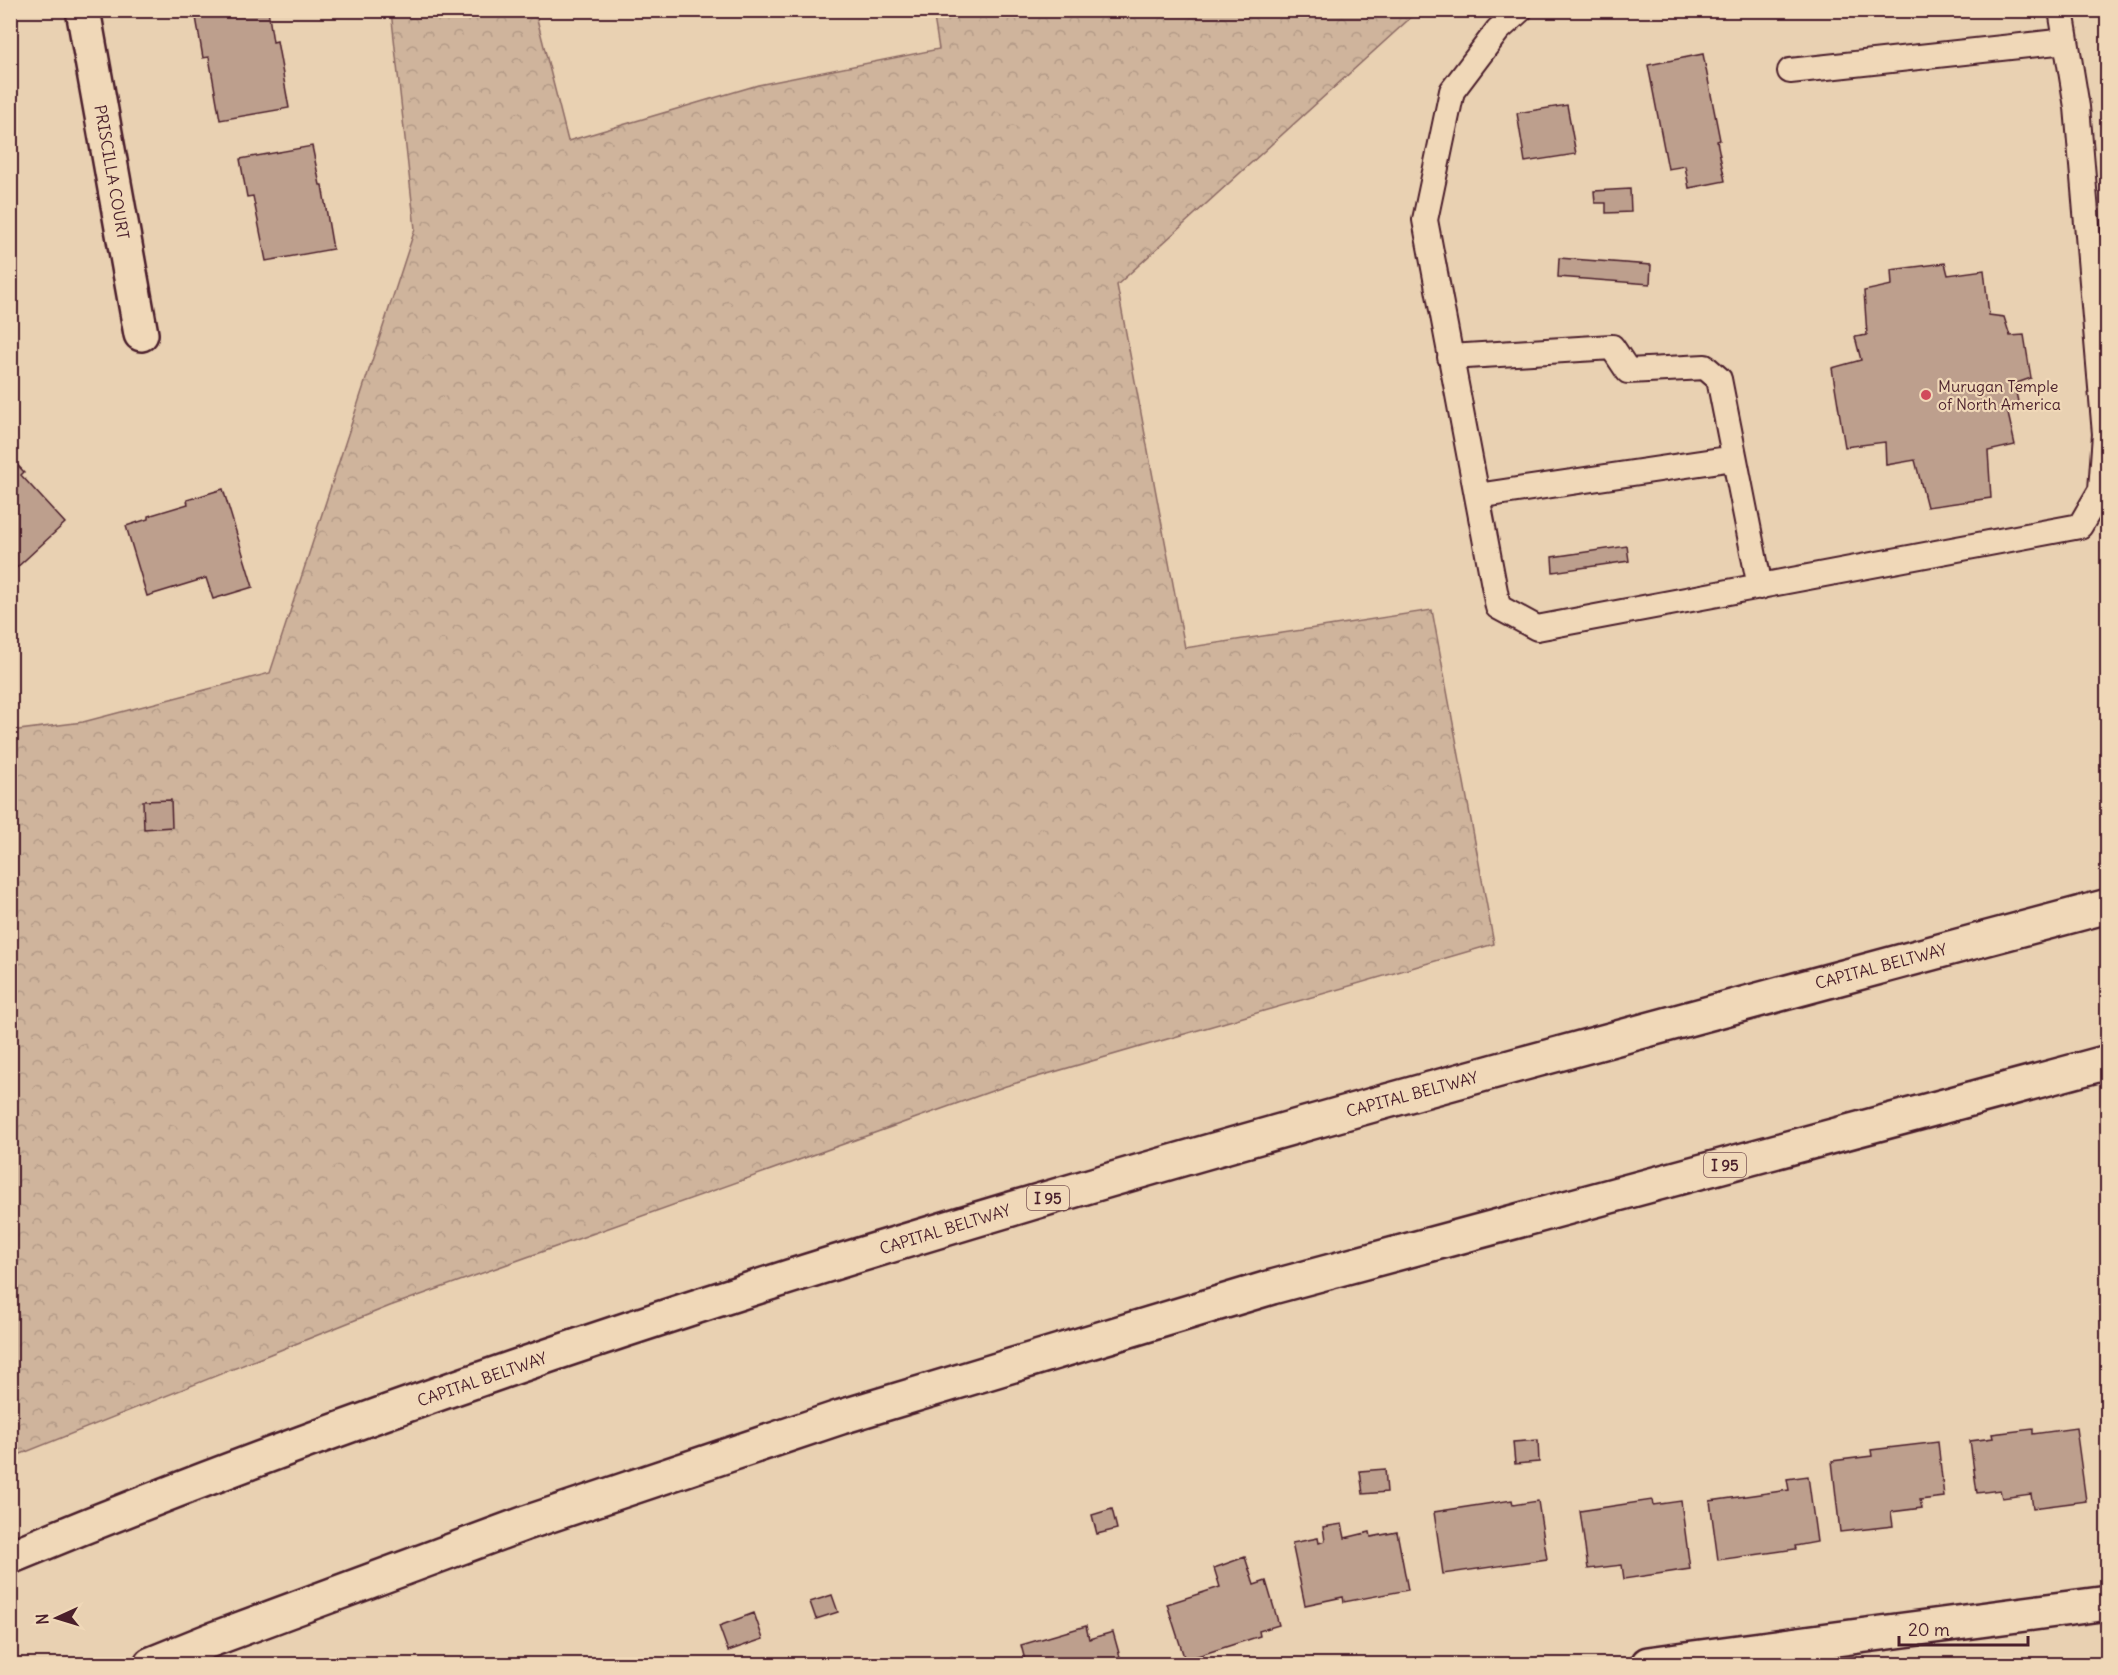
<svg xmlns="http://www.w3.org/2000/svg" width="2118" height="1675" font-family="Delius,sans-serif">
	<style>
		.forest { fill: url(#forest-crowns); stroke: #8c6a64; stroke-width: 1.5 }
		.building { fill: #bd9f8d; stroke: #4a1f2b; stroke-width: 1.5 }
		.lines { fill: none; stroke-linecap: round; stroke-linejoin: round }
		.lane-casing { stroke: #4a1f2b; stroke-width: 28 }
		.street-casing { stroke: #4a1f2b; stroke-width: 38 }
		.highway-casing { stroke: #4a1f2b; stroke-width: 38 }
		.lane { stroke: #f0d8b8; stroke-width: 24 }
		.street { stroke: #f0d8b8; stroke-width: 33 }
		.highway { stroke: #f0d8b8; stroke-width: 33 }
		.poi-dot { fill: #d1495b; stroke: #f0d8b8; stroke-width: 2 }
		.labels { text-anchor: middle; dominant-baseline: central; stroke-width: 4.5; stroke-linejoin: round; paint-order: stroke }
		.shield { fill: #f0d8b8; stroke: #7c5655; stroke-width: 1.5 }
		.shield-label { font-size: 15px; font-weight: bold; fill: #4a1f2b }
		.street-label { font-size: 16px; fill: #4a1f2b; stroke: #f0d8b8 }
		.poi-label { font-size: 16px; fill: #4a1f2b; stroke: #f0d8b8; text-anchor: start }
	</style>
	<defs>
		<pattern id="forest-crowns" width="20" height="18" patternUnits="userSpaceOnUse" patternTransform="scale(1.5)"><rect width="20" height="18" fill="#cfb49c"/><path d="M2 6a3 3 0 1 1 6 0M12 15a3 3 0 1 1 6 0" fill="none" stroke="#b39a87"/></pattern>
	</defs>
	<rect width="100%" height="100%" fill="#e9d1b2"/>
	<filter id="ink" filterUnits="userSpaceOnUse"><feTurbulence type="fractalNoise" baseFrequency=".0167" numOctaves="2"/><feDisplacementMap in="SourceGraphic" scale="12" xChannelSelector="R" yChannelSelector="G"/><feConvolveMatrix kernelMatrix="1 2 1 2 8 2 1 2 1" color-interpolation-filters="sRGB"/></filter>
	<g filter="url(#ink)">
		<path class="forest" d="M391 11H535L568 141 758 85 939 49 933 11H1418L1117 285 1185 648 1432 610 1494 944 1006 1086 390 1306 11 1458V731L83 722 270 673 415 229Z"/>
		<path class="building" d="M231 10H268L273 42 277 41 289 108 220 120 209 57 203 58 196 17Z
			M1703 54 1720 140 1717 141 1725 181 1689 188 1685 166 1668 169 1648 65Z
			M1567 105 1576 154 1525 162 1517 113Z
			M312 146 320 185H322L333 249 266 261 253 196 247 197 240 159Z
			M1630 189 1631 212 1606 213V203H1595L1594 191Z
			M1559 258 1651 265 1650 284 1558 277Z
			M1945 263 1948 275 1984 270 1989 315 2004 317 2010 336 2024 335 2031 378 2014 384 2019 406 2007 409 2015 445 1988 451 1991 498 1927 507 1915 460 1886 465 1885 442 1845 447 1832 368 1861 360 1855 337 1867 335 1864 291 1892 285 1891 270Z
			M10 457 24 472 21 475 65 523 13 571 10 569Z
			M223 489 253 587 213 599 206 578 147 596 126 526 148 519V516L188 504 187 500Z
			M1627 546 1629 561 1553 572 1552 557Z
			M171 800 172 827 144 829 143 801Z
			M2076 1428 2086 1501 2033 1508 2031 1494 2002 1498 2000 1490 1977 1493 1970 1441 1993 1438 1992 1434 2033 1429V1434Z
			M1538 1440 1539 1462 1515 1464 1513 1442Z
			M1938 1442 1944 1497 1920 1500 1922 1508 1891 1512 1893 1526 1840 1532 1832 1461 1872 1456 1871 1450Z
			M1385 1469 1387 1492 1363 1494 1360 1471Z
			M1808 1476 1817 1542 1795 1546 1796 1549 1718 1560 1710 1501 1789 1490 1787 1479Z
			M1512 1500 1513 1505 1538 1501 1547 1559 1443 1574 1434 1512Z
			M1652 1500 1653 1505 1681 1501 1690 1569 1624 1579 1622 1565 1588 1569 1580 1511Z
			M1112 1509 1117 1529 1097 1534 1092 1515Z
			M1342 1524 1345 1538 1370 1532 1371 1537 1397 1532 1408 1590 1344 1602 1343 1597 1305 1605 1292 1543 1318 1538 1319 1543 1325 1541 1323 1527Z
			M1245 1557 1254 1585 1266 1581 1279 1625 1259 1631 1260 1636 1185 1660 1167 1604 1220 1587 1214 1568Z
			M832 1595 838 1612 816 1619 810 1602Z
			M754 1613 763 1639 728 1651 719 1626Z
			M1086 1626 1089 1639 1113 1632 1122 1664H1026L1021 1645Z
			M952 1657 954 1664H929Z"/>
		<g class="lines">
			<g class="lane-casing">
				<path id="lane" d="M1520 10 1498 30 1452 91 1425 220 1498 607 1537 628 2080 526 2101 490 2105 434 2077 107 2061 10
					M1790 71 2066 41
					M1450 357 1612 347 1628 371 1705 367 1719 379 1760 587
					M1477 496 1734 458"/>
			</g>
			<g class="street-casing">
				<path id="street" d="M83 10 141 334
					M1648 1664 2108 1603"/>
			</g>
			<g class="highway-casing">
				<path id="highway" d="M10 1557C500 1354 1010 1204 1521 1064 1716 1011 1912 958 2108 906
					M151 1664 208 1641 526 1523 841 1417 1272 1287 2108 1062"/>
			</g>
			<use href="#lane" class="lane"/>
			<use href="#street" class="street"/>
			<use href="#highway" class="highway"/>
		</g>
	</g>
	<circle class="poi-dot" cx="1926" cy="395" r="6"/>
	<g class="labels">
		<g class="shield">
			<rect x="1704" y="1153" width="42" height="24" rx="4.5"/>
			<rect x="1027" y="1186" width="42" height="24" rx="4.5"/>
		</g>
		<g class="shield-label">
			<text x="1725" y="1165">I 95</text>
			<text x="1048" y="1198">I 95</text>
		</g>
		<g class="street-label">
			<text transform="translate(112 172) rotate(80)">PRISCILLA COURT</text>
			<text transform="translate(1881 966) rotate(-15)">CAPITAL BELTWAY</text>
			<text transform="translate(1412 1094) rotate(-15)">CAPITAL BELTWAY</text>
			<text transform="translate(945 1229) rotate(-17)">CAPITAL BELTWAY</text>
			<text transform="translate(482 1379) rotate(-19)">CAPITAL BELTWAY</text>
		</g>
		<g class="poi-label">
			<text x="1938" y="386">Murugan Temple<tspan x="1938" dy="18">of North America</tspan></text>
		</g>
	</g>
	<rect width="2118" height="1675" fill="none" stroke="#f0d8b8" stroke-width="36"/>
	<rect x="18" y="18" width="2082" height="1639" fill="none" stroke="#4a1f2b" stroke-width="2" filter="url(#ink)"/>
	<g transform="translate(57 1618) rotate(266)" stroke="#f0d8b8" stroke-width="4.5" paint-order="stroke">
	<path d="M0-4.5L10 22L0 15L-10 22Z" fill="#4a1f2b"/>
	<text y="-9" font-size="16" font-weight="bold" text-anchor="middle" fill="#4a1f2b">N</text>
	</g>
	<path d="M1899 1636v9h129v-9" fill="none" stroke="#4a1f2b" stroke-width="3"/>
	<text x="1908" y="1636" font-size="18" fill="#4a1f2b" stroke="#f0d8b8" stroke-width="4.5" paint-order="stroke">20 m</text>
</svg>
